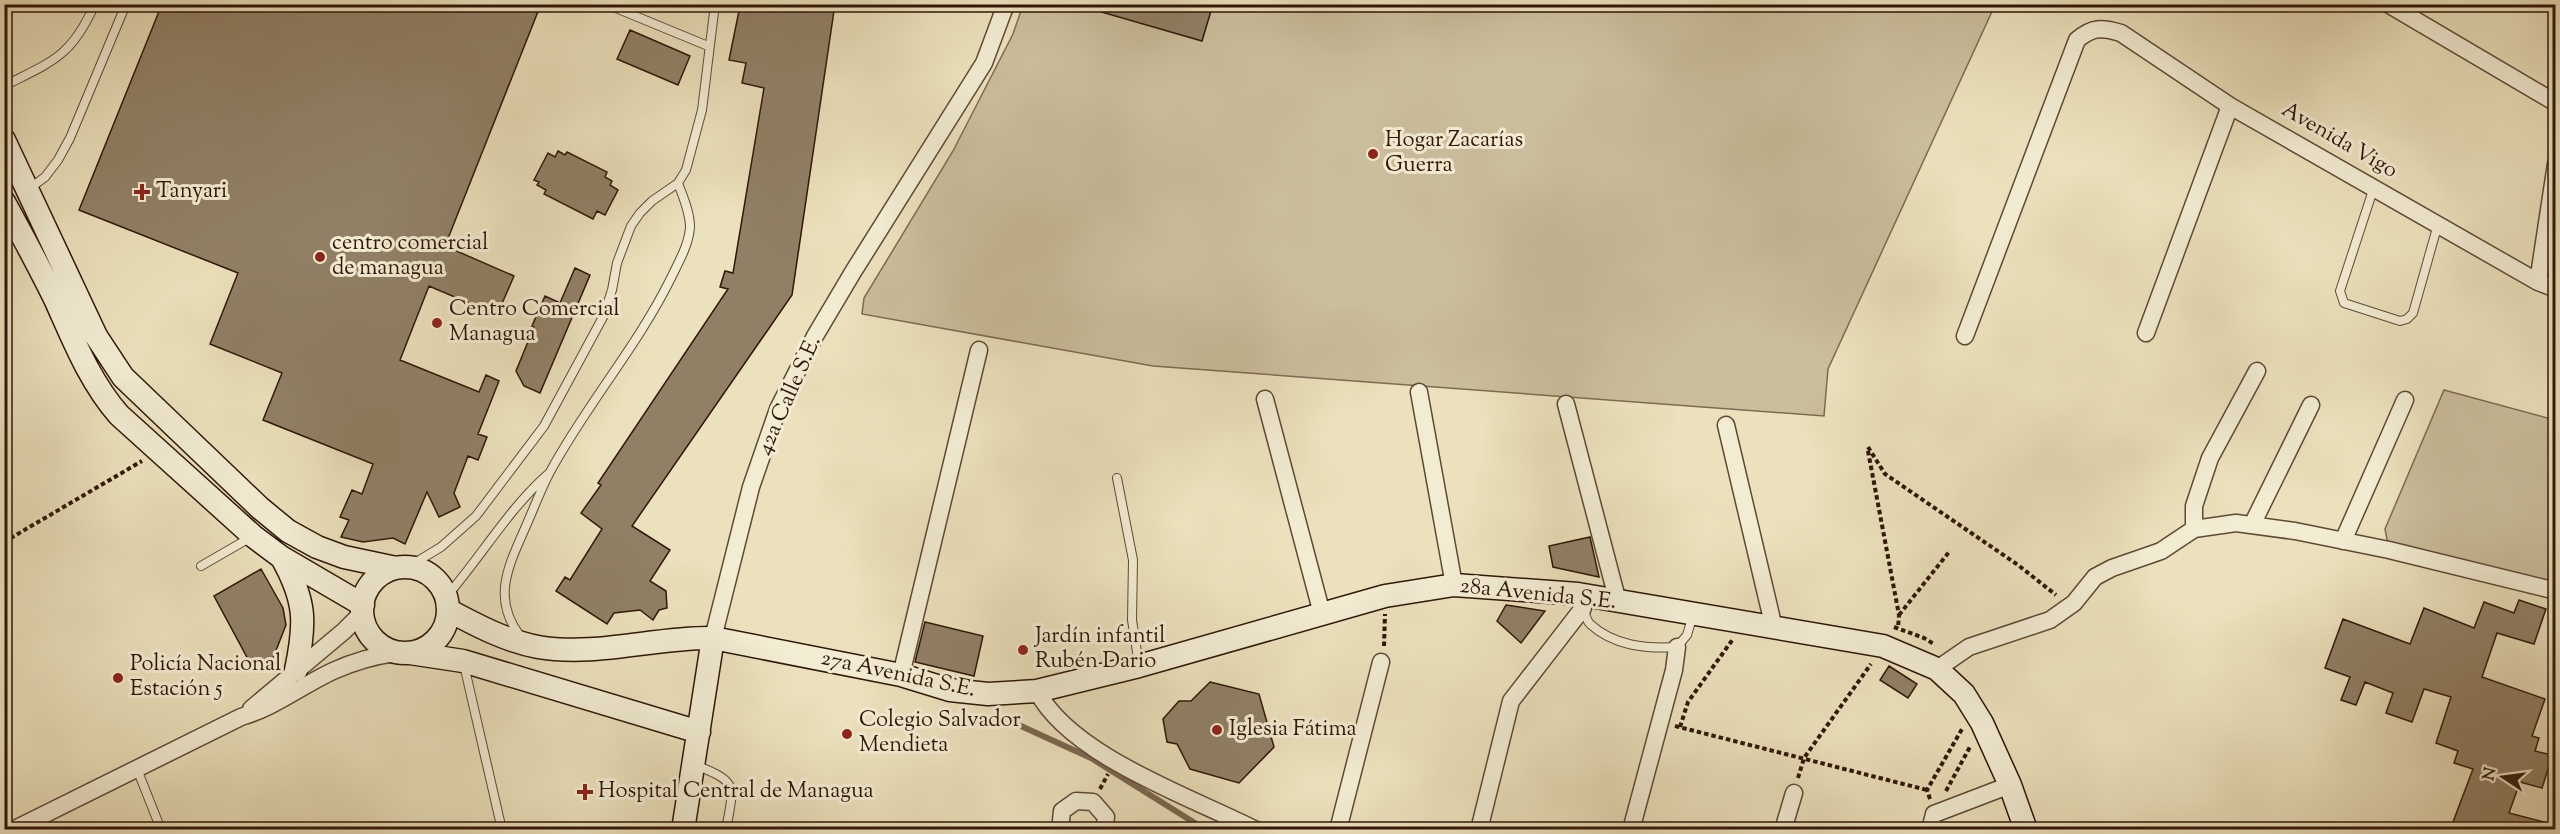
<svg xmlns="http://www.w3.org/2000/svg" width="2560" height="834" font-family="'Sorts Mill Goudy',serif">
	<style>
		.green { fill: #cbbe9d; stroke: #7e6a52; stroke-width: 1.5 }
		.lines { fill: none; stroke-linecap: round; stroke-linejoin: round }
		.stream { stroke: #7a664f; stroke-width: 6 }
		.building { fill: #918066; stroke: #301608; stroke-width: 1.5 }
		.lane-casing { stroke: #5f4935; stroke-width: 10 }
		.street-casing { stroke: #5f4935; stroke-width: 19 }
		.secondary-casing { stroke: #301608; stroke-width: 25 }
		.path { stroke: #301608; stroke-width: 4; stroke-dasharray: 4.5 3; stroke-linecap: butt }
		.lane { stroke: #f2ecd3; stroke-width: 8 }
		.street { stroke: #f2ecd3; stroke-width: 16 }
		.secondary { stroke: #f2ecd3; stroke-width: 22 }
		.poi-dot { fill: #8f2418; stroke: #f2ecd3; stroke-width: 2 }
		.labels { text-anchor: middle; dominant-baseline: central; stroke-width: 6; stroke-linejoin: round; paint-order: stroke }
		.poi-label { font-size: 22px; fill: #301608; stroke: #f2ecd3; text-anchor: start }
		.street-label { font-size: 22px; fill: #301608; stroke: #f2ecd3 }
	</style>
	<rect width="100%" height="100%" fill="#ebe1bc"/>
	<filter id="stains"><feTurbulence type="fractalNoise" baseFrequency=".00333" numOctaves="4"/><feColorMatrix values="0 0 0 0 .2 0 0 0 0 .09 0 0 0 0 .02 0 0 0 .5 -.17"/></filter>
	<radialGradient id="worn" r=".72"><stop offset=".6" stop-color="#630" stop-opacity="0"/><stop offset="1" stop-color="#630" stop-opacity=".3"/></radialGradient>
	<path class="green" d="M1023 5H1995L1828 369 1824 416 1153 366 862 314 864 298 953 151 1013 34Z
		M2444 390 2555 420V591L2389 550 2385 529Z"/>
	<g class="lines">
		<path class="stream" d="M1021 726 1091 758 1206 830"/>
	</g>
	<path class="building" d="M162 4H541L445 246 514 276 497 315 429 286 400 360 479 392 486 375 499 381 478 434 487 437 478 460 468 456 454 493 460 507 439 517 427 492 405 544 393 538 363 542 341 537 349 520 340 517 352 490 362 494 373 464 263 420 282 373 210 344 238 273 79 210Z
		M787 4H835L792 295 632 526 670 550 650 581 666 591 667 608 659 610 653 620 640 610 614 613 607 624 556 591 565 577 570 580 602 529 581 513 601 485 598 483 728 289 720 287 725 271 733 273 764 88 742 83 746 63 729 60 740 6 771 12Z
		M1091 4H1213L1202 41 1091 9Z
		M630 30 690 56 678 85 617 59Z
		M558 151 565 155 567 152 607 172 605 177 612 181 610 185 618 190 605 215 597 211 593 219 544 194 546 190 537 185 539 182 534 180 548 153 555 157Z
		M575 268 590 275 540 393 524 386 516 371 534 327 532 326 545 296 560 303Z
		M1590 537 1599 577 1553 567 1549 546Z
		M261 569 283 608 286 625 273 658 255 672 214 596Z
		M2519 600 2546 609 2534 644 2497 633 2482 677 2545 699 2532 736 2539 738 2535 751 2556 756V771L2548 769 2542 788 2520 782 2509 813 2552 824 2551 830H2450L2473 769 2454 763 2458 751 2436 743 2451 697 2424 689 2412 722 2386 713 2393 693 2365 682 2356 705 2341 700 2350 677 2325 668 2343 619 2410 644 2424 608 2474 628 2484 602 2514 613Z
		M1506 605 1545 611 1521 643 1497 621Z
		M925 622 983 636 974 676 915 662Z
		M1889 666 1917 684 1908 698 1880 680Z
		M1210 682 1259 694 1274 747 1239 783 1190 769 1177 744 1167 742 1163 719 1179 701H1191Z"/>
	<g class="lines">
		<g class="lane-casing">
			<path id="lane" d="M606 4 708 46
				M4 86C53 61 71 57 95 4
				M2374 187 2340 291 2344 303 2400 321 2407 319 2413 313 2438 224
				M29 189 45 177 58 160 70 138 126 4
				M1117 478 1133 560 1132 620 1139 665
				M201 566 253 536
				M408 567 441 547 476 516 544 426 603 317 612 290 617 263 631 226 640 213 652 201 678 183 686 170 702 110 715 4
				M446 597C481 557 507 511 547 475
				M1583 607C1585 612 1586 620 1590 624 1614 646 1646 649 1677 647L1687 635 1693 615
				M520 636C491 598 509 565 526 526 534 508 541 489 550 472 586 405 637 347 671 278 678 263 689 245 690 227 690 212 683 197 678 183
				M464 665 502 830
				M695 765C739 782 734 785 726 830
				M137 769 160 827"/>
		</g>
		<g class="street-casing">
			<path id="street" d="M2388 4 2556 103
				M2538 282 2556 164
				M2146 333 2230 106
				M1965 336 2077 40C2092 27 2102 27 2121 33L2230 106 2538 282 2556 289
				M1419 392 1454 585
				M1265 399 1322 614
				M1566 404 1618 602
				M1726 425 1774 628
				M2252 525 2311 405
				M2194 529V506L2210 458 2257 371
				M2343 541 2405 400
				M713 638 751 487 778 409 815 336 853 272 984 63 1006 4
				M1937 669 1969 647 2050 620 2074 603 2095 577 2112 568 2161 551 2194 529 2236 523 2295 531 2389 550 2556 591
				M901 675 979 350
				M1037 691C1071 756 1191 797 1256 830
				M251 709 344 631 363 612
				M13 830 241 717C275 707 301 686 333 671 353 662 373 656 395 653
				M1060 830 1062 811 1076 801 1093 802 1106 817 1104 830
				M1338 830 1381 662
				M1479 830 1511 701 1583 608
				M1631 830 1674 670 1677 647
				M1783 830 1794 793
				M1930 830 1934 814 2010 785"/>
		</g>
		<g class="secondary-casing">
			<path id="secondary" d="M4 140 96 336 123 377 260 508 288 531 317 547 344 557 396 568
				M4 202C22 235 40 268 56 301 74 341 90 382 119 415L253 536 281 557 363 605
				M282 558C306 601 306 623 296 670
				M362 610a43 43 0 1 1 86 0a43 43 0 1 1-86 0Z
				M448 610C476 625 506 641 538 647 596 657 655 637 713 638L901 675 950 690 988 694 1037 691 1139 666 1385 596 1454 585 1578 594 1883 646 1937 669 1964 694 1982 723 2010 785 2026 830
				M410 653 463 661 699 732
				M683 830 713 638"/>
		</g>
		<path class="path" d="M1868 447 1885 474 2018 565 2056 595
			M1868 451 1899 615 1898 628
			M4 542 142 461
			M1899 615 1949 552
			M1894 627 1924 638 1934 644
			M1384 646 1385 614
			M1675 726 1927 790
			M1680 727 1688 702 1733 639
			M1798 778 1804 758 1871 664
			M1100 789 1108 774
			M1946 791 1971 745
			M1930 799 1927 790 1962 729"/>
		<use href="#lane" class="lane"/>
		<use href="#street" class="street"/>
		<use href="#secondary" class="secondary"/>
	</g>
	<g class="poi-dot">
		<circle cx="1373" cy="154" r="6"/>
		<path d="M139 183h6v6h6v6h-6v6h-6v-6h-6v-6h6z"/>
		<circle cx="320" cy="257" r="6"/>
		<circle cx="437" cy="323" r="6"/>
		<circle cx="1023" cy="650" r="6"/>
		<circle cx="118" cy="678" r="6"/>
		<circle cx="1217" cy="730" r="6"/>
		<circle cx="847" cy="734" r="6"/>
		<path d="M582 783h6v6h6v6h-6v6h-6v-6h-6v-6h6z"/>
	</g>
	<g class="labels">
		<g class="poi-label">
			<text x="1385" y="141">Hogar Zacarías<tspan x="1385" dy="25">Guerra</tspan></text>
			<text x="156" y="192">Tanyari</text>
			<text x="332" y="244">centro comercial<tspan x="332" dy="25">de managua</tspan></text>
			<text x="449" y="310">Centro Comercial<tspan x="449" dy="25">Managua</tspan></text>
			<text x="1035" y="637">Jardín infantil<tspan x="1035" dy="25">Rubén Dario</tspan></text>
			<text x="130" y="665">Policía Nacional<tspan x="130" dy="25">Estación 5</tspan></text>
			<text x="859" y="721">Colegio Salvador<tspan x="859" dy="25">Mendieta</tspan></text>
			<text x="1229" y="730">Iglesia Fátima</text>
			<text x="598" y="792">Hospital Central de Managua</text>
		</g>
		<g class="street-label">
			<text transform="translate(2339 141) rotate(30)">Avenida Vigo</text>
			<text transform="translate(790 396) rotate(-66)">42a Calle S.E.</text>
			<text transform="translate(1538 595) rotate(6)">28a Avenida S.E.</text>
			<text transform="translate(898 675) rotate(12)">27a Avenida S.E.</text>
		</g>
	</g>
	<rect width="2560" height="834" fill="none" stroke="#ebe1bc" stroke-width="24"/>
	<rect x="6" y="6" width="2548" height="822" fill="none" stroke="#301608" stroke-width="3"/>
	<rect x="12" y="12" width="2536" height="810" fill="none" stroke="#301608" stroke-width="1.5"/>
	<g transform="translate(2503 777) rotate(283)" stroke="#f2ecd3" stroke-width="4.5" paint-order="stroke">
	<path d="M0-4.5L10 22L0 15L-10 22Z" fill="#301608"/>
	<text y="-9" font-size="16" font-weight="bold" text-anchor="middle" fill="#301608">N</text>
	</g>
	<rect width="100%" height="100%" filter="url(#stains)"/>
	<rect width="100%" height="100%" fill="url(#worn)"/>
</svg>
